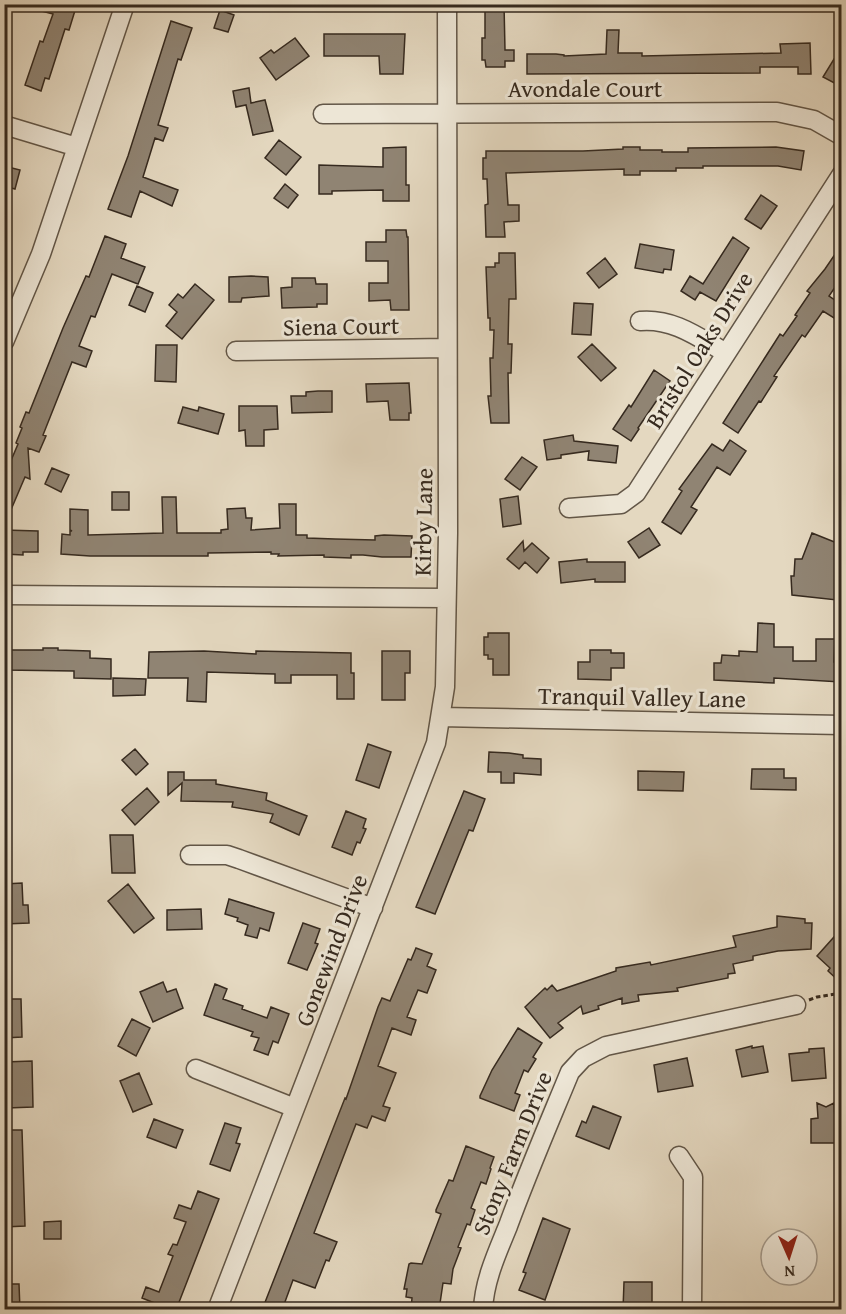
<svg xmlns="http://www.w3.org/2000/svg" width="846" height="1314" font-family="'Gentium Book Plus',serif">
	<style>
		.building { fill: #908473; stroke: #362a1f; stroke-width: 1.5 }
		.lines { fill: none; stroke-linecap: round; stroke-linejoin: round }
		.minor-casing { stroke: #625647; stroke-width: 21 }
		.path { stroke: #362a1f; stroke-width: 3; stroke-dasharray: 4.5 3; stroke-linecap: butt }
		.minor { stroke: #ede6d6; stroke-width: 18 }
		.labels { text-anchor: middle; dominant-baseline: central; stroke-width: 6; stroke-linejoin: round; paint-order: stroke }
		.street-label { font-size: 24px; fill: #362a1f; stroke: #ede6d6 }
	</style>
	<rect width="100%" height="100%" fill="#e4d8c0"/>
	<filter id="stains"><feTurbulence type="fractalNoise" baseFrequency=".00333" numOctaves="4"/><feColorMatrix values="0 0 0 0 .2 0 0 0 0 .09 0 0 0 0 .02 0 0 0 .5 -.17"/></filter>
	<radialGradient id="worn" r=".72"><stop offset=".6" stop-color="#630" stop-opacity="0"/><stop offset="1" stop-color="#630" stop-opacity=".3"/></radialGradient>
	<path class="building" d="M31 4H77L69 30 65 29 49 79 45 78 41 91 25 85 40 41 43 42 53 14 30 8Z
		M485 4H504L505 50H514V61H505V67H486L485 60H482V38H485Z
		M220 10 234 15 228 32 214 28Z
		M171 21 192 28 181 60 178 59 158 125 168 128 163 141 155 138 143 177 178 190 172 206 140 191 131 217 108 209 128 156Z
		M607 30H619L618 53H642V56L781 53 780 44 810 43 811 74H798V67H760V73L527 74V54H556L564 55V56L606 54Z
		M324 34H405L403 74H380L379 56H324Z
		M295 38 309 56 276 80 260 58 271 50 274 53Z
		M834 59 842 64V87L823 77Z
		M249 88 251 103 265 100 273 131 253 135 246 105 236 107 233 91Z
		M279 140 301 157 286 175 265 158Z
		M406 147V185H409V201H383V190L332 191V194H319V165L383 167V148Z
		M623 147H640V150H662V152H688V148L776 147 804 151 801 170 778 166H703V168H676V171H640V175H624V169L506 173 508 205H519V221L504 222 505 237H486L485 205 488 204 487 179H483V158H486V151H583L623 149Z
		M4 166 20 170 15 189 4 186Z
		M285 184 298 195 288 208 274 198Z
		M761 195 777 206 761 229 745 219Z
		M386 230H406L407 237H408L409 310H391L390 300 369 301V283H388V261H366V242H386Z
		M105 236 126 244 121 258 145 267 138 284 112 274 95 317 91 316 79 346 92 351 86 367 72 362 43 435 46 436 39 452 28 448 30 479 25 477 4 526V477L18 444 16 443 22 428 20 427 26 412 29 413 63 328 86 276 89 277Z
		M733 237 749 248 716 301 700 292 695 300 681 291 690 276 703 284Z
		M640 244 674 250 671 270 664 269 663 273 635 268Z
		M842 244V277L829 296 842 305V323L823 311 805 337 802 335 774 376 777 377 761 402 759 401 738 433 723 423 775 342 780 334 783 336 797 316 795 315 810 293 807 291 825 269Z
		M499 253H515L516 299H509L508 344H512L511 373H508L509 423H491L488 396H491L490 358H493L494 330H490V318H488L486 267H495V263H499Z
		M605 258 617 274 599 288 587 273Z
		M251 276 268 277 269 296 242 298 241 302H229V277Z
		M292 278H315L316 284H327V304H317V307L282 308 281 288 292 287Z
		M195 284 214 300 182 339 166 326 177 312 169 305 178 294 183 298Z
		M137 286 153 293 145 312 129 305Z
		M574 303 593 304 591 335 572 334Z
		M592 344 616 368 601 381 578 357Z
		M156 345H177L176 382 155 381Z
		M654 370 670 381 638 428 639 429 631 441 613 429 629 405 631 407Z
		M409 383 411 413H409V420H390L388 401 367 402 366 384Z
		M318 391H332V412L292 413 291 396H306V392Z
		M239 406H277L278 429 264 430V446H246L245 430 239 431Z
		M183 407 198 411 199 407 224 414 218 434 178 423Z
		M573 435 574 441 618 446 616 463 588 460 589 451 561 455V458L547 460 544 440Z
		M730 440 746 451 730 475 717 467 691 507 697 510 681 534 662 522 682 491 679 489 712 444 723 451Z
		M522 457 537 467 520 490 505 479Z
		M52 468 69 475 61 492 45 484Z
		M112 492H129V510H112Z
		M518 496 521 524 503 527 500 499Z
		M162 497H176L177 533H221V530L228 529 227 509 245 508 246 518H252L251 530 280 528 279 504H296V535H307V538L335 539 375 540V536L384 535 412 536 411 557H382L363 555H351V558L324 557V555L278 556 279 554H271V552L208 553V556H90L61 554 62 534 70 535V531H72L70 530V509L88 510V535L163 533Z
		M649 528 660 545 639 558 628 542Z
		M4 530 38 531V552H23V555L4 554Z
		M812 533 842 545 837 600 792 595 791 576H794L795 559H802Z
		M523 541 524 551 532 543 549 558 537 573 525 562 519 569 507 559Z
		M587 559V562H625V582H595V579L561 583 559 562Z
		M758 623 774 624V647H793V661H816V639H835L834 662H841V682L774 678V683L714 680V663H721L722 655 739 656V651L757 652Z
		M488 633H509V675H493V659H488V655H484V637H488Z
		M43 648H58V650L90 651V658L111 659V679L74 678V671L4 670V650H43Z
		M590 650H611V653H624V668H611V680L578 679V662H590Z
		M204 651 256 654V651L351 653V673H354V699H337V675H291V683H275V674L207 672 206 702 187 701 188 678H148L149 652Z
		M382 651H410V673H405V700H382Z
		M113 678 146 679 145 695 113 696Z
		M368 744 391 752 379 788 356 780Z
		M135 749 148 764 136 775 122 760Z
		M489 752 509 753 523 755V758L541 759V775L514 773V783H501V772H488Z
		M752 769H784V778H796V790L751 789Z
		M638 771 684 772 683 791 638 790Z
		M168 772H184V780H216V784L267 793 266 800 307 816 299 835 270 822 273 814 232 807 233 802 181 801 182 783 168 795Z
		M147 788 159 802 135 825 122 810Z
		M464 791 485 799 473 831 469 830 435 914 416 907Z
		M346 811 366 819 363 828 366 829 360 843 357 842 352 855 332 847Z
		M110 835H133L135 873H112Z
		M22 883 23 905H28L29 923 4 924V884Z
		M128 884 154 918 134 933 108 901Z
		M229 899 274 913 269 931 260 928 257 938 245 935 248 925 237 921 238 918 225 914Z
		M201 909 202 929 167 930V910Z
		M777 916 805 919V923H812L811 949 778 951 753 956V960L733 964 735 973 728 974V978L677 988 678 991 638 995 639 1001 622 1004V998L598 1006 599 1009 583 1014 581 1006 558 1023 563 1028 550 1038 525 1007 545 988 547 990 552 985 557 991 616 971V968L650 962 651 965 736 947 733 936 777 927Z
		M303 923 320 929 315 943 318 944 307 970 288 963Z
		M842 928V984L828 971 830 968 817 956Z
		M416 948 432 954 427 966 436 970 427 993 418 990 407 1017 416 1020 411 1035 392 1028 384 1050 378 1066 396 1073 383 1106 390 1108 385 1121 372 1116 367 1128 356 1124 314 1233 337 1242 329 1261 326 1260 315 1288 293 1280 282 1310H262L345 1098 346 1099 378 1007 382 998 390 1001 408 959 411 960Z
		M163 982 167 992 176 989 183 1008 153 1022 140 992Z
		M215 984 227 989 223 999 243 1006 242 1009 267 1018 271 1007 289 1014 278 1043 273 1041 268 1055 254 1050 259 1038 251 1036 253 1032 204 1015Z
		M4 999H21L22 1037 4 1038Z
		M132 1019 150 1028 136 1056 118 1046Z
		M518 1028 542 1043 533 1057 536 1059 528 1072 524 1070 515 1093 520 1095 514 1111 480 1098V1096L492 1070Z
		M752 1046V1048L763 1046 768 1072 742 1077 736 1050Z
		M824 1048 826 1078 792 1081 789 1054 809 1052V1049Z
		M687 1058 693 1086 658 1092 654 1065Z
		M32 1061 33 1107 7 1108 4 1062Z
		M139 1073 152 1104 133 1112 120 1081Z
		M817 1103 826 1107 834 1103 835 1118 842 1119V1143H811V1119L818 1118Z
		M593 1106 621 1117 609 1149 576 1136 582 1121 586 1123Z
		M154 1119 183 1130 176 1148 147 1137Z
		M225 1123 241 1128 236 1143 240 1144 230 1171 210 1164Z
		M4 1130H22L25 1226 4 1227Z
		M466 1146 494 1157 490 1168 491 1169 486 1184 481 1182 471 1208 475 1210 470 1225 467 1224 458 1247 461 1248 453 1269 451 1284 443 1283 439 1310H411L412 1298 406 1297 407 1289H404L409 1264 411 1263 422 1264 441 1214 436 1212V1210L449 1180 453 1181Z
		M198 1191 219 1199 176 1310H172L142 1298 146 1287 159 1292 173 1256 168 1254 173 1244 177 1245 186 1222 174 1218 179 1205 191 1209Z
		M543 1218 570 1229 545 1300 519 1290 526 1273 523 1272Z
		M61 1221V1239H44V1222Z
		M624 1282H652V1310H623Z
		M4 1284H19L20 1310H4Z"/>
	<g class="lines">
		<g class="minor-casing">
			<path id="minor" d="M323 114 777 112 814 120 842 136
				M4 125 77 147
				M640 321C673 318 698 337 726 353
				M4 342 41 254 125 4
				M236 351 447 348
				M569 508 621 504 636 493 842 174
				M4 595 446 598
				M441 717 842 725
				M190 855H227L239 859 373 908
				M196 1069 295 1108
				M679 1156 693 1177 692 1310
				M217 1310 436 743 445 687 448 533 447 4
				M483 1310C484 1281 497 1253 508 1226 527 1174 549 1123 570 1072L583 1058 606 1046 796 1005"/>
		</g>
		<path class="path" d="M809 1000 817 997 842 993"/>
		<use href="#minor" class="minor"/>
	</g>
	<g class="labels">
		<g class="street-label">
			<text x="585" y="88">Avondale Court</text>
			<text transform="translate(341 326) rotate(-1)">Siena Court</text>
			<text transform="translate(699 350) rotate(-58)">Bristol Oaks Drive</text>
			<text transform="translate(423 522) rotate(-89)">Kirby Lane</text>
			<text transform="translate(642 697) rotate(1)">Tranquil Valley Lane</text>
			<text transform="translate(331 950) rotate(-69)">Gonewind Drive</text>
			<text transform="translate(512 1153) rotate(-68)">Stony Farm Drive</text>
		</g>
	</g>
	<rect width="846" height="1314" fill="none" stroke="#e4d8c0" stroke-width="24"/>
	<rect x="6" y="6" width="834" height="1302" fill="none" stroke="#362a1f" stroke-width="3"/>
	<rect x="12" y="12" width="822" height="1290" fill="none" stroke="#362a1f" stroke-width="1.5"/>
	<g transform="translate(789 1257) rotate(177)"><circle r="28" fill="#ede6d6" stroke="#a49b8d" stroke-width="1.5"/>
	<path d="M0-4.5L10 22L0 15L-10 22Z" fill="#8f2418"/>
	<text y="-9" font-size="16" font-weight="bold" text-anchor="middle" fill="#362a1f">N</text>
	</g>
	<rect width="100%" height="100%" filter="url(#stains)"/>
	<rect width="100%" height="100%" fill="url(#worn)"/>
</svg>
